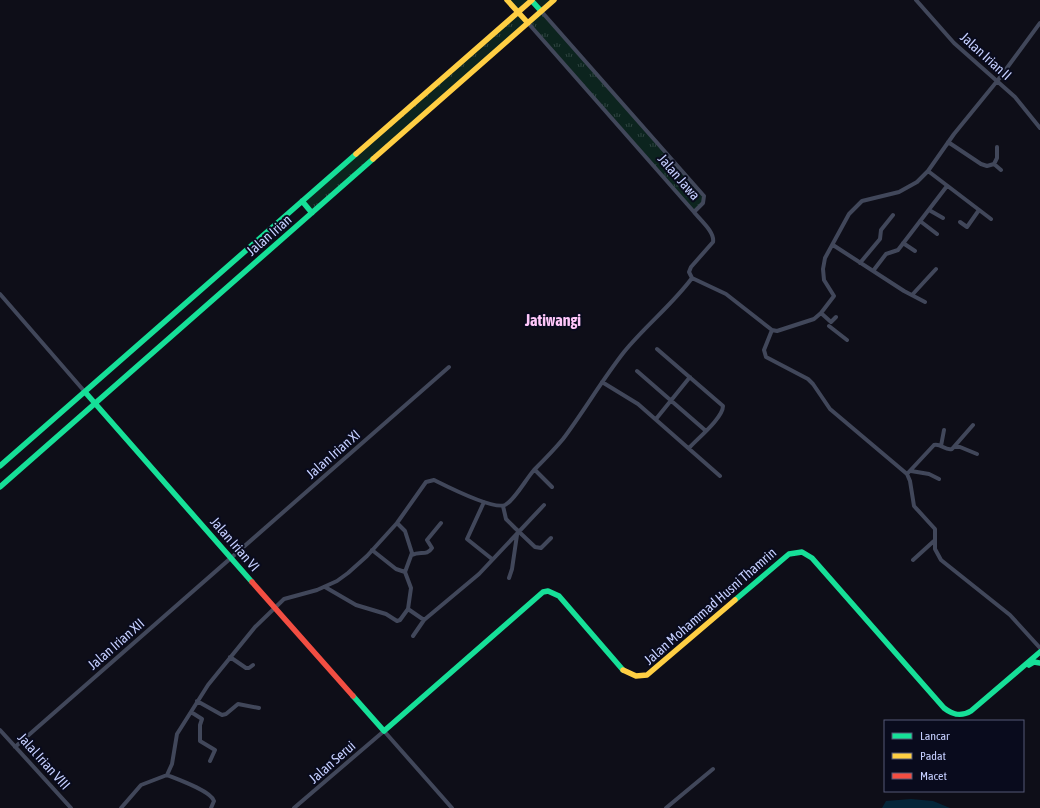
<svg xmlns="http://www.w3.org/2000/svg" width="1040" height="808" font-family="'Asap Condensed',sans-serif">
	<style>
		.grass { fill: url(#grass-tufts); fill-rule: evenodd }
		.water { fill: #052639 }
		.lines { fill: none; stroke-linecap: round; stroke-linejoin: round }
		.street { stroke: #41475a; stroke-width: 4 }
		.fast { stroke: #16e098; stroke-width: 5.5 }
		.slow { stroke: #ffcf43; stroke-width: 5.5 }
		.jam { stroke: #f24e42; stroke-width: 5.5 }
		.labels { text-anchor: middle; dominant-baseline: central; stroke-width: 4; stroke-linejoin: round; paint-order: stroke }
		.street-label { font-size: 14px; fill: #c5cfff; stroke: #090b1d }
		.quarter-label { font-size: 16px; font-weight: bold; fill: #ffc7fa; stroke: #090b1d }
	</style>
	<defs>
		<pattern id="grass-tufts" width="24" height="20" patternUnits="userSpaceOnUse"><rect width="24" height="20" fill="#0c241e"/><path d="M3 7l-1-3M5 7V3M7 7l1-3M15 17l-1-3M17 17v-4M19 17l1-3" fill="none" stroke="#2e4340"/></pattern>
	</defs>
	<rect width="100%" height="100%" fill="#0e0e18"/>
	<path class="grass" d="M507 0H554L541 11 705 200 694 212 527 23 312 213 302 201 517 13ZM532 1 541 11 528 23 518 12Z"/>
	<path class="water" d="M911 799 933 801 950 808H882L886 801Z"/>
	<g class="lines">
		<path class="street" d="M916 0 954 43 1015 97 1040 128
			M541 11 704 196 703 203 694 212
			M948 142 981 164 987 166 994 164 1001 170
			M994 164 997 158V147
			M928 171 991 219
			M929 210 943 218
			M920 221 937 234
			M960 222 967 227 979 210
			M903 243 915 251
			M833 245 904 291 925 302
			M860 263 880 239 881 230 893 215
			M873 271 886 254 898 250 947 186
			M692 278 726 294 772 330 777 331 814 319 821 313 834 296 824 280 823 269 825 258 849 214 862 201 899 192 917 182 928 171 954 134 998 80 1040 23
			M0 294 85 392
			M912 295 936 269
			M821 313 831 322 836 317
			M829 326 847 340
			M772 330 764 350 766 357 808 379 813 384 830 409 907 474 910 481 914 506 935 529V549L941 560 1010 615 1040 648
			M657 349 723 406C723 418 697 439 689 448
			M637 371 706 431
			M602 382 638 404 720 476
			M656 419 690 377
			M941 446 944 430
			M954 447H960L977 454
			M535 470 552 487
			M911 471 929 474 939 479
			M907 474 934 445C941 443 945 451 952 449L973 425
			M484 502 467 539 492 559
			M503 506 506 519 515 528 535 547 541 548 551 538
			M397 523 405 531 412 553 405 572 411 588 408 609
			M372 550 396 569 405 572
			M412 555C420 551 427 556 432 548L427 540 441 523
			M913 560 935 540
			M509 578 512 569 517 535
			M325 587 356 605 386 614 397 621 400 620 408 609 424 620 479 574 544 505
			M413 636 424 620
			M230 657 246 668H249L253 665
			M197 701 222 715 226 714 238 704 259 708
			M191 712 202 719 200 725V741L215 750 210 761
			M0 730 71 808
			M15 747 449 367
			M167 775C177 779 211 791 214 801L211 808
			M121 808 141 785 167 775 172 764 177 734 208 685 255 627 284 599 317 590 337 581 348 573 367 556 397 523 426 482 434 480C446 486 493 510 505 505 514 501 526 479 534 470 544 460 554 450 563 439 584 411 602 380 624 352 645 326 672 305 692 278L689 272 691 267 713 242C715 232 700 220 694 212L528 23
			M294 808 384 731 452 808
			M666 808 713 769"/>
		<path class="fast" d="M531 0 541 11
			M302 201 312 213
			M85 392 252 582
			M0 466 356 154
			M0 487 373 159
			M735 600 789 554 802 552 812 558 944 708C953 715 961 717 971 711L1040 652
			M1029 665 1034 662 1040 663
			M353 696 384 731 543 592 548 591 559 596 623 670"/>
		<path class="slow" d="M507 0 528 23
			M356 154 532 0
			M373 159 554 0
			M623 670 636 676 647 675 735 600"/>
		<path class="jam" d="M252 582 353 696"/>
	</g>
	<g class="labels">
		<g class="street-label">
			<text transform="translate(986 56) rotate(42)">Jalan Irian II</text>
			<text transform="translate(679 177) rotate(49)">Jalan Jawa</text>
			<text transform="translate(269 235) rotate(-41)">Jalan Irian</text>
			<text transform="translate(333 454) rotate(-41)">Jalan Irian XI</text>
			<text transform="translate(235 544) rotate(49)">Jalan Irian VI</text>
			<text transform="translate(710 606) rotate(-41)">Jalan Mohammad Husni Thamrin</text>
			<text transform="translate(116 644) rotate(-41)">Jalan Irian XII</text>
			<text transform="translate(44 761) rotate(48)">Jalal Irian VIII</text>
			<text transform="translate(332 762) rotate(-41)">Jalan Serui</text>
		</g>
		<g class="quarter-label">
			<text x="553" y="320">Jatiwangi</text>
		</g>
	</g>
	<rect x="884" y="720" width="140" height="72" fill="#090b1d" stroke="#545977"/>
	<rect x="892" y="733" width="20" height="6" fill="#16e098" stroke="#545977"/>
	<text x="920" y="740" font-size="12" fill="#c5cfff">Lancar</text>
	<rect x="892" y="753" width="20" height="6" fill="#ffcf43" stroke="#545977"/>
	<text x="920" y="760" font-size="12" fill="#c5cfff">Padat</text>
	<rect x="892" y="773" width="20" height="6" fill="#f24e42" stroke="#545977"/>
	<text x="920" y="780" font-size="12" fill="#c5cfff">Macet</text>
</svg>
